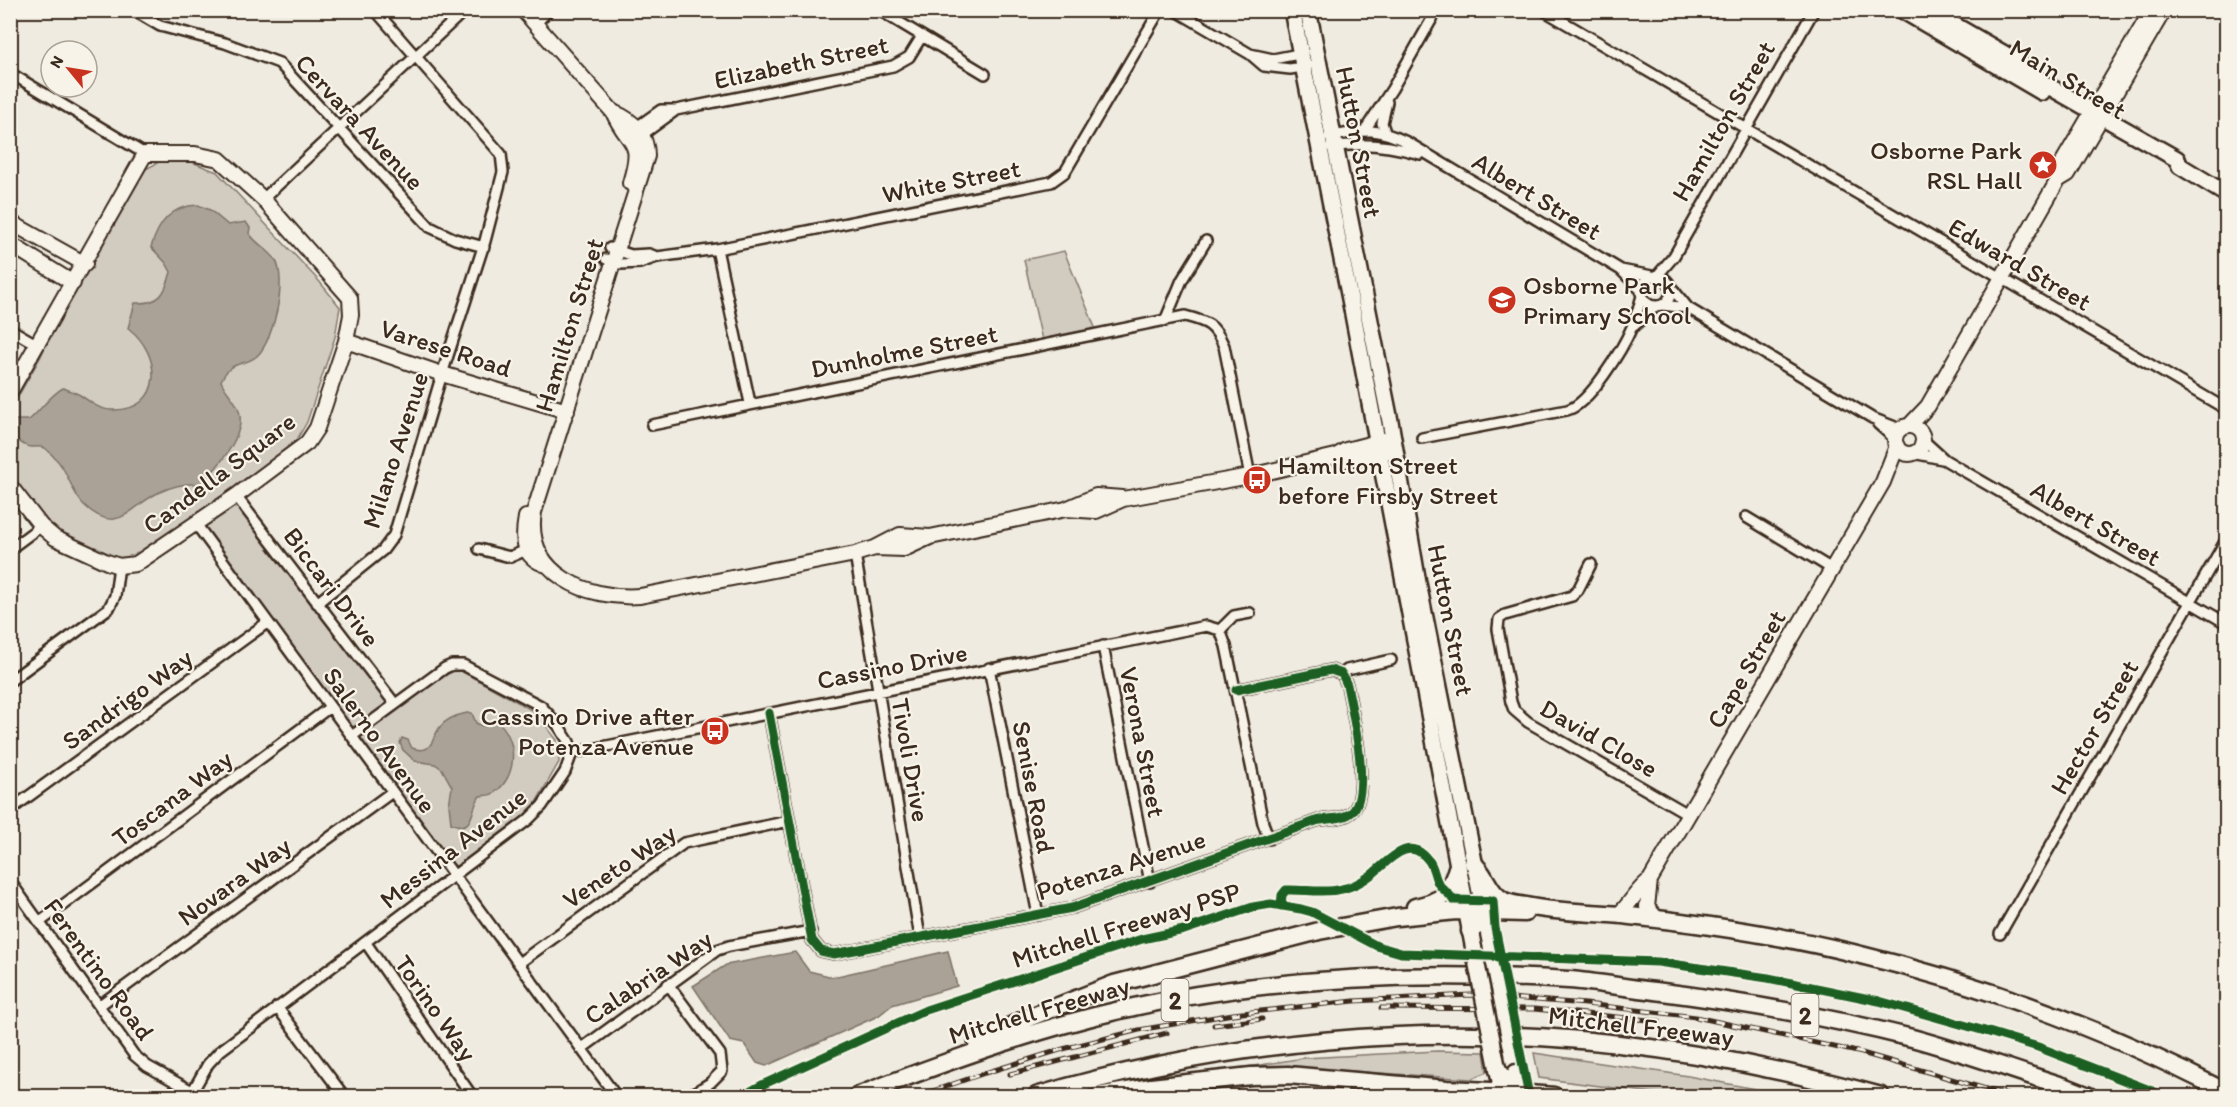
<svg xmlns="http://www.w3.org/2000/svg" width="2237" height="1107" font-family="Itim,sans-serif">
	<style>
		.green { fill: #d1cbc0; stroke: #867a6f; stroke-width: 1.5 }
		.water { fill: #aaa296; stroke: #7e7266; stroke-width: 1.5 }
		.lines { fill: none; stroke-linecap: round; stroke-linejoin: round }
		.street-casing { stroke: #3b2a1e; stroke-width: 14 }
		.secondary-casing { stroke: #3b2a1e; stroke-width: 18 }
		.primary-casing { stroke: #3b2a1e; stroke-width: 20 }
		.highway-casing { stroke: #3b2a1e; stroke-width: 21 }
		.street { stroke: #f7f3e8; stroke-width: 9 }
		.secondary { stroke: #f7f3e8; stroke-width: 14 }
		.primary { stroke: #f7f3e8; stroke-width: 15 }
		.highway { stroke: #f7f3e8; stroke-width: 16 }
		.rail-casing { stroke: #3b2a1e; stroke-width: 5 }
		.rail { stroke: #f7f3e8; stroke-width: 3; stroke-dasharray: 9; stroke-linecap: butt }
		.primary-bridge-casing { stroke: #3b2a1e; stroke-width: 20; stroke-linecap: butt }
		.primary-bridge { stroke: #f7f3e8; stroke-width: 15 }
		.cycleway-casing { stroke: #f7f3e8; stroke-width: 13 }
		.cycleway { stroke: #1b5e20; stroke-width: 9 }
		.labels { text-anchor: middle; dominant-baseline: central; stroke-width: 4.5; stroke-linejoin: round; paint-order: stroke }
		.shield { fill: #f7f3e8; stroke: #73665b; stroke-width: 1.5 }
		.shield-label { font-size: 24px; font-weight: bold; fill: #3b2a1e }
		.street-label { font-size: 26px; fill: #3b2a1e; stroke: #f7f3e8 }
		.poi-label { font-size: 26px; fill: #3b2a1e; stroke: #f7f3e8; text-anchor: end }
	</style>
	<rect width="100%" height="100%" fill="#efebe0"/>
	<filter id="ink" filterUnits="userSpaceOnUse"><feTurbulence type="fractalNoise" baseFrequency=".0167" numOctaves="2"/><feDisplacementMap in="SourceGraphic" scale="12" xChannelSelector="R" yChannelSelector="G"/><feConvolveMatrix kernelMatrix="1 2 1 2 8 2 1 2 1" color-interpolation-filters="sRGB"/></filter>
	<g filter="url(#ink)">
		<path class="green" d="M159 162H192L217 172 319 281 340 307 335 337 307 422 295 443 217 503 135 559 123 561 65 538 47 526 11 479V409L40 358 68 298 140 172Z
			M1064 251 1096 330 1042 340 1024 260Z
			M235 499 389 704 349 734 199 525Z
			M458 669 535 712 557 740 559 762 530 813 452 873 354 738 431 682Z
			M1437 1051 1484 1052 1487 1072 1471 1079 1304 1068 1228 1074 1227 1070 1304 1058Z
			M1534 1053 1688 1076 1791 1096H1676L1539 1078Z"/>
		<path class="water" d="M198 205 210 210 228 225 246 222 250 228 249 233C256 244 268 249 275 259 288 279 274 340 257 356 244 367 231 359 221 381 225 391 234 398 238 408 249 432 217 469 200 484 186 483 173 486 160 492 130 505 119 538 84 505 70 491 69 471 55 458 52 455 48 450 45 448 41 446 35 447 31 447 20 446 12 435 11 425L16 420H29C41 410 49 396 63 388 68 390 75 392 80 395 91 402 98 410 113 410 164 411 163 354 128 328L135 303C160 304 165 294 171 272L166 263 151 247C159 222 171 206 198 205Z
			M467 713H472L476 723C484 728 490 727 496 720 518 737 519 776 494 793 490 796 485 795 480 796 470 809 475 834 451 823L449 805 452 787 442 769 435 764 415 761 403 750 400 743 402 738 408 740 412 748C433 755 431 739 440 727 446 719 457 715 467 713Z
			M948 951 957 986 892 1005 878 1016 766 1066 757 1063 744 1044 730 1041 693 986 726 965 795 952 809 971 833 977Z"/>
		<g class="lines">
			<g class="street-casing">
				<path id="street" d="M133 10 160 26 225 43 279 63 430 227 455 239 484 247
					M879 10 985 74
					M1175 10 1250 54 1264 66 1290 69 1308 66
					M1543 10 2226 409
					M535 24 549 10
					M1250 54 1273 59 1304 53
					M10 73 145 154
					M634 129 661 110H676L893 66 909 57 922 36
					M1365 130 1392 89 1437 10
					M1385 132 1382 123 1387 102
					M639 137 676 110
					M1329 137C1365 130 1372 126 1407 142L1621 270 1641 290
					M1331 147C1362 142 1390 145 1420 154
					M263 199 463 12 469 10
					M610 248 631 255 649 254 657 257
					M717 249 750 403
					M606 259 621 264 640 263 657 257 717 249 1051 182 1065 172 1160 10
					M1621 270 1652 276
					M1641 291a15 15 0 1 1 30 0a15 15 0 1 1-30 0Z
					M1657 276 1674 256 1814 10
					M1671 287 1688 308 1872 418 1900 429
					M1662 305 1688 308
					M1165 321 1182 280 1206 241
					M1634 326 1656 306
					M10 329 36 344
					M1878 424 1895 439
					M652 425 1185 316C1208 322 1214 324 1224 346L1250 476
					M1422 438 1567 410C1589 405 1623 348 1632 327 1636 317 1639 306 1642 296
					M1923 440 1945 460 2226 623
					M1913 453 1942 459
					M236 496 395 704
					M1746 517 1832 569
					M196 524 616 1096
					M10 549 41 526
					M479 549 510 557 531 548
					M855 554 920 937
					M1591 564 1578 590 1572 596 1505 615 1499 619 1498 629 1511 702 1514 710 1528 722 1688 814
					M317 603 383 550 394 535 442 374 485 241 503 172 501 154 375 10
					M1220 630 1234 616 1250 613
					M1103 646 1150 882
					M989 668 1038 915
					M1342 674 1347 670 1391 660
					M10 681 109 608 115 596 119 566
					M769 713 812 940 821 951 834 954 1072 908 1316 821C1327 818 1343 820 1352 812 1372 793 1352 711 1347 685L1342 674 1331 670 1236 690
					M572 753 1206 626 1220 630 1226 646 1263 823 1269 839
					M10 810 268 622
					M10 881 134 1055 147 1066 192 1091
					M40 922 330 707
					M2000 934 2226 540
					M366 943 472 1096
					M519 963 684 843 789 821
					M668 984 720 1054 722 1071 710 1083 689 1096
					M100 1005 392 792
					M277 1007 344 1096
					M581 1049 717 950 729 946 811 931
					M190 1096 208 1064 220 1051 528 820 542 806 565 772 572 753 569 742 558 725 541 706 463 665H452L445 668 352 736"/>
			</g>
			<g class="secondary-casing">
				<path id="secondary" d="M523 10 613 112C629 148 644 137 630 183
					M613 112C633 120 647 134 647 156L534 512C524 574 588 600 640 596L855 554 875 548 900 535 930 537
					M2058 180 2068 174 2164 10
					M10 222 85 264
					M10 244 73 283
					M346 341 442 374 567 411
					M10 392 145 154H195L219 159 263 199 350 298 351 315 346 341 317 428 307 443 236 496 136 564 119 566 107 562 55 538 41 526 10 486
					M1909 426 1928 406 2058 180V170L2152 10
					M1895 440a14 14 0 1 1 28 0a14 14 0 1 1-28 0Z
					M1336 456 1345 460 1389 451
					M1066 509 1096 511 1123 499 1250 476 1336 456 1346 450 1393 438
					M526 517C522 539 522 558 547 565
					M875 548 904 549 930 537 1066 509 1096 496 1122 498
					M1618 915C1631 904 1636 890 1650 880
					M1657 919 1647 907 1650 880 1883 482 1897 446"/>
			</g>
			<g class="primary-casing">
				<path id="primary" d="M1292 10 1352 309 1474 950
					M1308 10 1390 421 1418 583 1492 951
					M1902 10 2042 92
					M1928 10 2020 63 2043 83 2177 159 2180 166 2226 194
					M1492 1040 1500 1081"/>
			</g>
			<g class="highway-casing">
				<path id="highway" d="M1473 863C1486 874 1488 892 1504 901 1511 904 1518 905 1526 906 1560 913 1595 912 1630 916 1705 924 1780 935 1853 953 1982 984 2109 1031 2226 1092
					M1415 907C1443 901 1449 895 1457 868
					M1470 931 1494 913
					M977 1043 1023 1020 1114 984 1319 931 1397 917 1456 911 1525 913
					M1498 1070C1518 1097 1522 1093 1554 1096
					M857 1096C926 1069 996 1043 1069 1023 1230 978 1402 970 1569 980 1597 982 1626 988 1655 991 1741 1002 1828 1017 1912 1038 1964 1052 2015 1071 2066 1087L2089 1096
					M1036 1096C1223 1040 1426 1022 1619 1044 1707 1054 1796 1073 1881 1096
					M1098 1096 1151 1087 1251 1076 1288 1075 1447 1089 1491 1091H1502L1515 1082 1516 1073"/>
			</g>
			<use href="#street" class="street"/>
			<use href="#secondary" class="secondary"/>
			<use href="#primary" class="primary"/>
			<use href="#highway" class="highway"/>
			<g class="rail-casing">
				<path id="rail" d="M1381 1008 1534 1009 1659 1021
					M1214 1025 1262 1019
					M1010 1074 1167 1033
					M918 1096 985 1073 1063 1049 1139 1030 1233 1014 1354 1001 1471 995 1586 1004 1696 1017 1862 1053 2010 1096"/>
			</g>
			<use href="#rail" class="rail"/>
			<g class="primary-bridge-casing">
				<path id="primary-bridge" d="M1474 950 1492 1040
					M1492 951 1513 1055"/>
			</g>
			<use href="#primary-bridge" class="primary-bridge"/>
			<g class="cycleway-casing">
				<path id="cycleway" d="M769 713 812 940 821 951 834 954 1072 908 1316 821C1327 818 1343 820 1352 812 1372 793 1352 711 1347 685L1342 674 1331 670 1236 690
					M1281 906 1282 895 1286 890C1304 889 1324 894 1342 889 1352 887 1363 881 1371 875 1388 862 1409 833 1429 861 1434 867 1434 876 1438 883 1442 890 1450 893 1453 900L1493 901 1495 928 1529 1096
					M742 1096 764 1084 926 1010 1142 939 1184 930 1253 907 1271 904 1301 909 1312 912 1377 946 1401 953 1658 962 1768 978 1879 1001 1992 1033 2038 1047 2165 1096"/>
			</g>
			<use href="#cycleway" class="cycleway"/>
		</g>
	</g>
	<defs>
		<g id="sight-disc" transform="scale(1.5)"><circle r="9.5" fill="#c8321e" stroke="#f7f3e8"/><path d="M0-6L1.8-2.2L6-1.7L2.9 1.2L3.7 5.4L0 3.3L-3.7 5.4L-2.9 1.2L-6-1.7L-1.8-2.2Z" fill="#fff"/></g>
		<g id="school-disc" transform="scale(1.5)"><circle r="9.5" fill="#c8321e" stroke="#f7f3e8"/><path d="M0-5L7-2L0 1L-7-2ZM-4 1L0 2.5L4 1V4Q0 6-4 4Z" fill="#fff"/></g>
		<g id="bus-disc" transform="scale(1.5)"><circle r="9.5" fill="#c8321e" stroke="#f7f3e8"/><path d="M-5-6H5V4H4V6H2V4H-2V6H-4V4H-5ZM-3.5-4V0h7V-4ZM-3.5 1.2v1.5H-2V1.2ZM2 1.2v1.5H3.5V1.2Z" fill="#fff"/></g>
	</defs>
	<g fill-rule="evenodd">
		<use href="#sight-disc" x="2043" y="165"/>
		<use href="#school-disc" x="1502" y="300"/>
		<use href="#bus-disc" x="1257" y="480"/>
		<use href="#bus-disc" x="715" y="731"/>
	</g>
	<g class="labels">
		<g class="shield">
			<rect x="1161.5" y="979" width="27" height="42" rx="4.5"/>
			<rect x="1791.5" y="994" width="27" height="42" rx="4.5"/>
		</g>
		<g class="shield-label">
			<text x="1175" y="1000">2</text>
			<text x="1805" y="1015">2</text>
		</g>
		<g class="street-label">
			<text transform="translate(801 62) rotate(-12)">Elizabeth Street</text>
			<text transform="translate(2068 79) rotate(31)">Main Street</text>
			<text transform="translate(1723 121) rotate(-60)">Hamilton Street</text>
			<text transform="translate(360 122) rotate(47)">Cervara Avenue</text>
			<text transform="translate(1359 142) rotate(79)">Hutton Street</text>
			<text transform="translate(951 181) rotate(-11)">White Street</text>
			<text transform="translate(1537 196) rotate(31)">Albert Street</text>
			<text transform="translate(2020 264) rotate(30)">Edward Street</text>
			<text transform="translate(569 325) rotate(-73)">Hamilton Street</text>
			<text transform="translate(446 348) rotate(18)">Varese Road</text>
			<text transform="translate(904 351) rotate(-11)">Dunholme Street</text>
			<text transform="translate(395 450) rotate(-72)">Milano Avenue</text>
			<text transform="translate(219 473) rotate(-37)">Candella Square</text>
			<text transform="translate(2096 523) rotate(30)">Albert Street</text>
			<text transform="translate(332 587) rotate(53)">Biccari Drive</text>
			<text transform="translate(1451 620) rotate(79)">Hutton Street</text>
			<text transform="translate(892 666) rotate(-11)">Cassino Drive</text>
			<text transform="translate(1746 669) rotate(-60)">Cape Street</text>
			<text transform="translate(127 699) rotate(-36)">Sandrigo Way</text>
			<text transform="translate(2094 727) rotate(-60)">Hector Street</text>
			<text transform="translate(1599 738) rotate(30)">David Close</text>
			<text transform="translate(380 740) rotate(54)">Salerno Avenue</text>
			<text transform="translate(1143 742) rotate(79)">Verona Street</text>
			<text transform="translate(911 760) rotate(80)">Tivoli Drive</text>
			<text transform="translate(1034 787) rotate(79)">Senise Road</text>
			<text transform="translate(172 798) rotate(-37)">Toscana Way</text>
			<text transform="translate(453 848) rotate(-38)">Messina Avenue</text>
			<text transform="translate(1121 865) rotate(-18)">Potenza Avenue</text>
			<text transform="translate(619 866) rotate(-34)">Veneto Way</text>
			<text transform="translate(234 881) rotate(-36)">Novara Way</text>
			<text transform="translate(1126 925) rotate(-17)">Mitchell Freeway PSP</text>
			<text transform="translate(99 969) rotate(54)">Ferentino Road</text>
			<text transform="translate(648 977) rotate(-34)">Calabria Way</text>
			<text transform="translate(436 1008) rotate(55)">Torino Way</text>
			<text transform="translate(1039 1010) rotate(-16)">Mitchell Freeway</text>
			<text transform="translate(1641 1026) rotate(7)">Mitchell Freeway</text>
		</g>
		<g class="poi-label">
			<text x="2022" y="150">Osborne Park<tspan x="2022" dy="30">RSL Hall</tspan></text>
			<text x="1523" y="285" text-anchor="start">Osborne Park<tspan x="1523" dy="30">Primary School</tspan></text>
			<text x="1278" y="465" text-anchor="start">Hamilton Street<tspan x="1278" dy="30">before Firsby Street</tspan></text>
			<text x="694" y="716">Cassino Drive after<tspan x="694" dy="30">Potenza Avenue</tspan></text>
		</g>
	</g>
	<rect width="2237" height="1107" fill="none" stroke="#f7f3e8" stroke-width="36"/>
	<rect x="18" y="18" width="2201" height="1071" fill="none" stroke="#3b2a1e" stroke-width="2" filter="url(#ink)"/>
	<g transform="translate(69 69) rotate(300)"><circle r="28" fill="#f7f3e8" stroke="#aca397" stroke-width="1.5"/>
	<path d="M0-4.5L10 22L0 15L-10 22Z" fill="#c8321e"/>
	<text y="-9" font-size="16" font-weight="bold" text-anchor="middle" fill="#3b2a1e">N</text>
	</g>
</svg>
